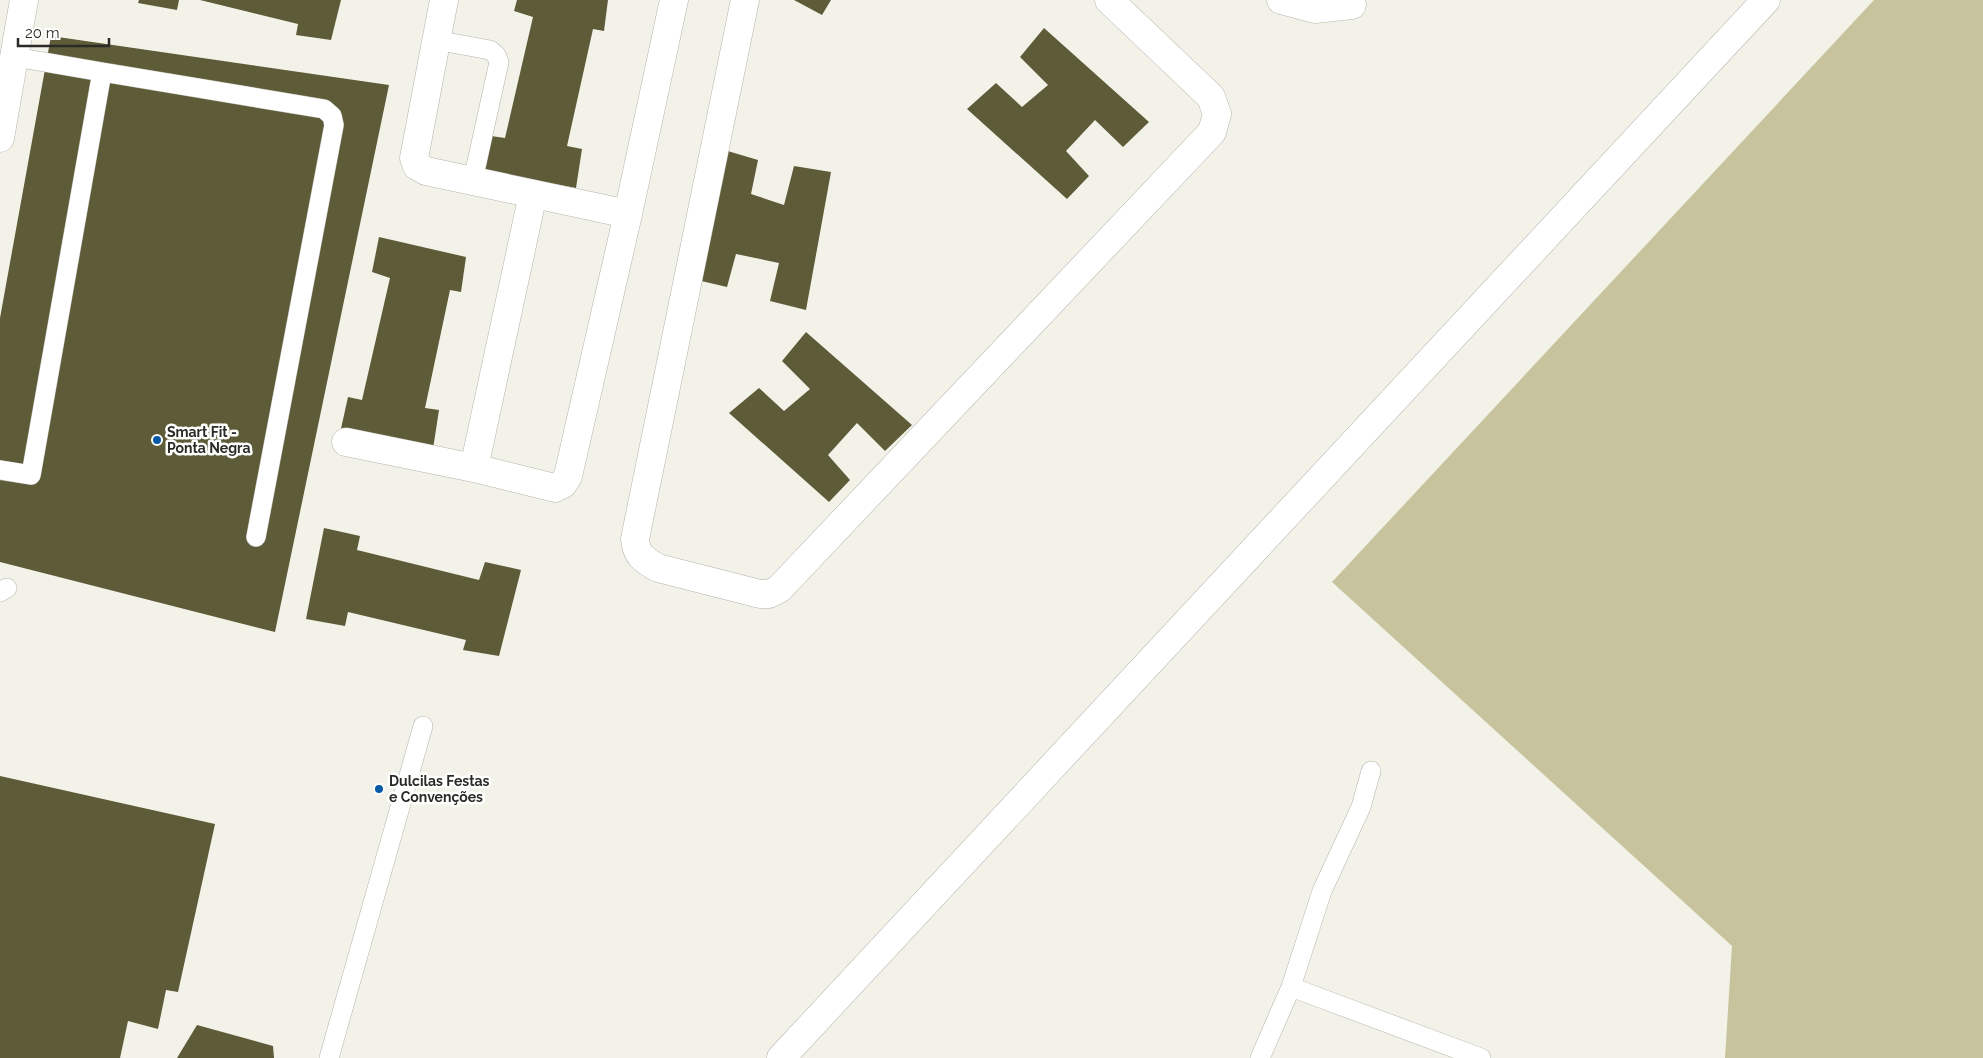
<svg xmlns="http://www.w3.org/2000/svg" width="1983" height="1058" font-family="Raleway,sans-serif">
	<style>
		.forest { fill: #c7c49d }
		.building { fill: #5e5b38 }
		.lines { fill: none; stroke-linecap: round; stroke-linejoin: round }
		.service-casing { stroke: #b4b4aa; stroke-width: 20 }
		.minor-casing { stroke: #b4b4aa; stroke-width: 29 }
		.service { stroke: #fff; stroke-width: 19 }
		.minor { stroke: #fff; stroke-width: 28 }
		.poi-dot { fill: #0758a7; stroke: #fffffd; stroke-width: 2 }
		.labels { text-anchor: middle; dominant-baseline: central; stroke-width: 5; stroke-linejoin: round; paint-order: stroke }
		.poi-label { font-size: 14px; font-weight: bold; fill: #2a2a27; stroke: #fffffd; text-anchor: start }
	</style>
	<rect width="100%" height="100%" fill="#f3f2e9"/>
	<path class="forest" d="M1874 0H1983V1058H1725L1732 946 1332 582Z"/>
	<path class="building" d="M139 0H179L177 10 138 3Z
		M200 0H341L331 40 296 35 298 24Z
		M517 0H608L604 31 593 29 567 146 582 149 576 188 483 171 491 136 505 138 533 17 514 11Z
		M794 0H831L822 15Z
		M1044 28 1149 122 1123 147 1095 120 1066 151 1089 176 1067 199 967 109 996 83 1022 107 1048 85 1020 57Z
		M51 36 389 85 275 632 0 562V318Z
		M721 149 758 160 751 194 784 205 794 166 831 172 806 310 770 301 779 263 736 254 727 287 697 280Z
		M379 237 466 257 461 292 450 290 425 408 439 410 433 449 340 433 348 397 362 400 390 278 372 272Z
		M806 332 912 425 885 451 857 423 828 455 850 480 829 502 729 413 759 388 784 411 810 389 782 361Z
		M324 528 360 536 357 550 479 580 485 562 521 570 499 656 463 650 466 640 348 612 345 626 306 619Z
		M0 776 215 824 178 992 166 990 158 1029 128 1021 120 1058H0Z
		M197 1025 273 1046 274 1058H177Z"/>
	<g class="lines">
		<g class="service-casing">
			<path id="service" d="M435 40 490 50 496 55 499 62 473 180
				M102 72 324 109 332 116 334 125 256 537
				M0 470 31 475 102 72 15 57
				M0 592 7 588
				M1291 987 1322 891 1361 807 1371 771
				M329 1058 423 726
				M1260 1058 1291 987 1481 1058"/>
		</g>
		<g class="minor-casing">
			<path id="minor" d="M444 0 414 158 417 166 426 171 628 214
				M745 0 635 539C636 555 644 560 658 568L760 594H769L779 589 1212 132 1217 114 1211 97 1109 0
				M1281 0 1315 9 1352 5
				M0 138 24 0
				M346 442 474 468 555 488 563 484 568 476 628 214 674 0
				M474 468 533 194
				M781 1058 1766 0"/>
		</g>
		<use href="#service" class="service"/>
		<use href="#minor" class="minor"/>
	</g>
	<g class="poi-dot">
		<circle cx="157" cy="440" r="5"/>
		<circle cx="379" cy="789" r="5"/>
	</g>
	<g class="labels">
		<g class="poi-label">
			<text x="167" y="432">Smart Fit -<tspan x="167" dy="16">Ponta Negra</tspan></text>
			<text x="389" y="781">Dulcilas Festas<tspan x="389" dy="16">e Convenções</tspan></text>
		</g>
	</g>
	<path d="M18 38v8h91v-8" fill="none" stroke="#2a2a27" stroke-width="2.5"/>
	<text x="25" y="38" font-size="15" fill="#2a2a27" stroke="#fffffd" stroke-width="4" paint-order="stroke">20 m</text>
</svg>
